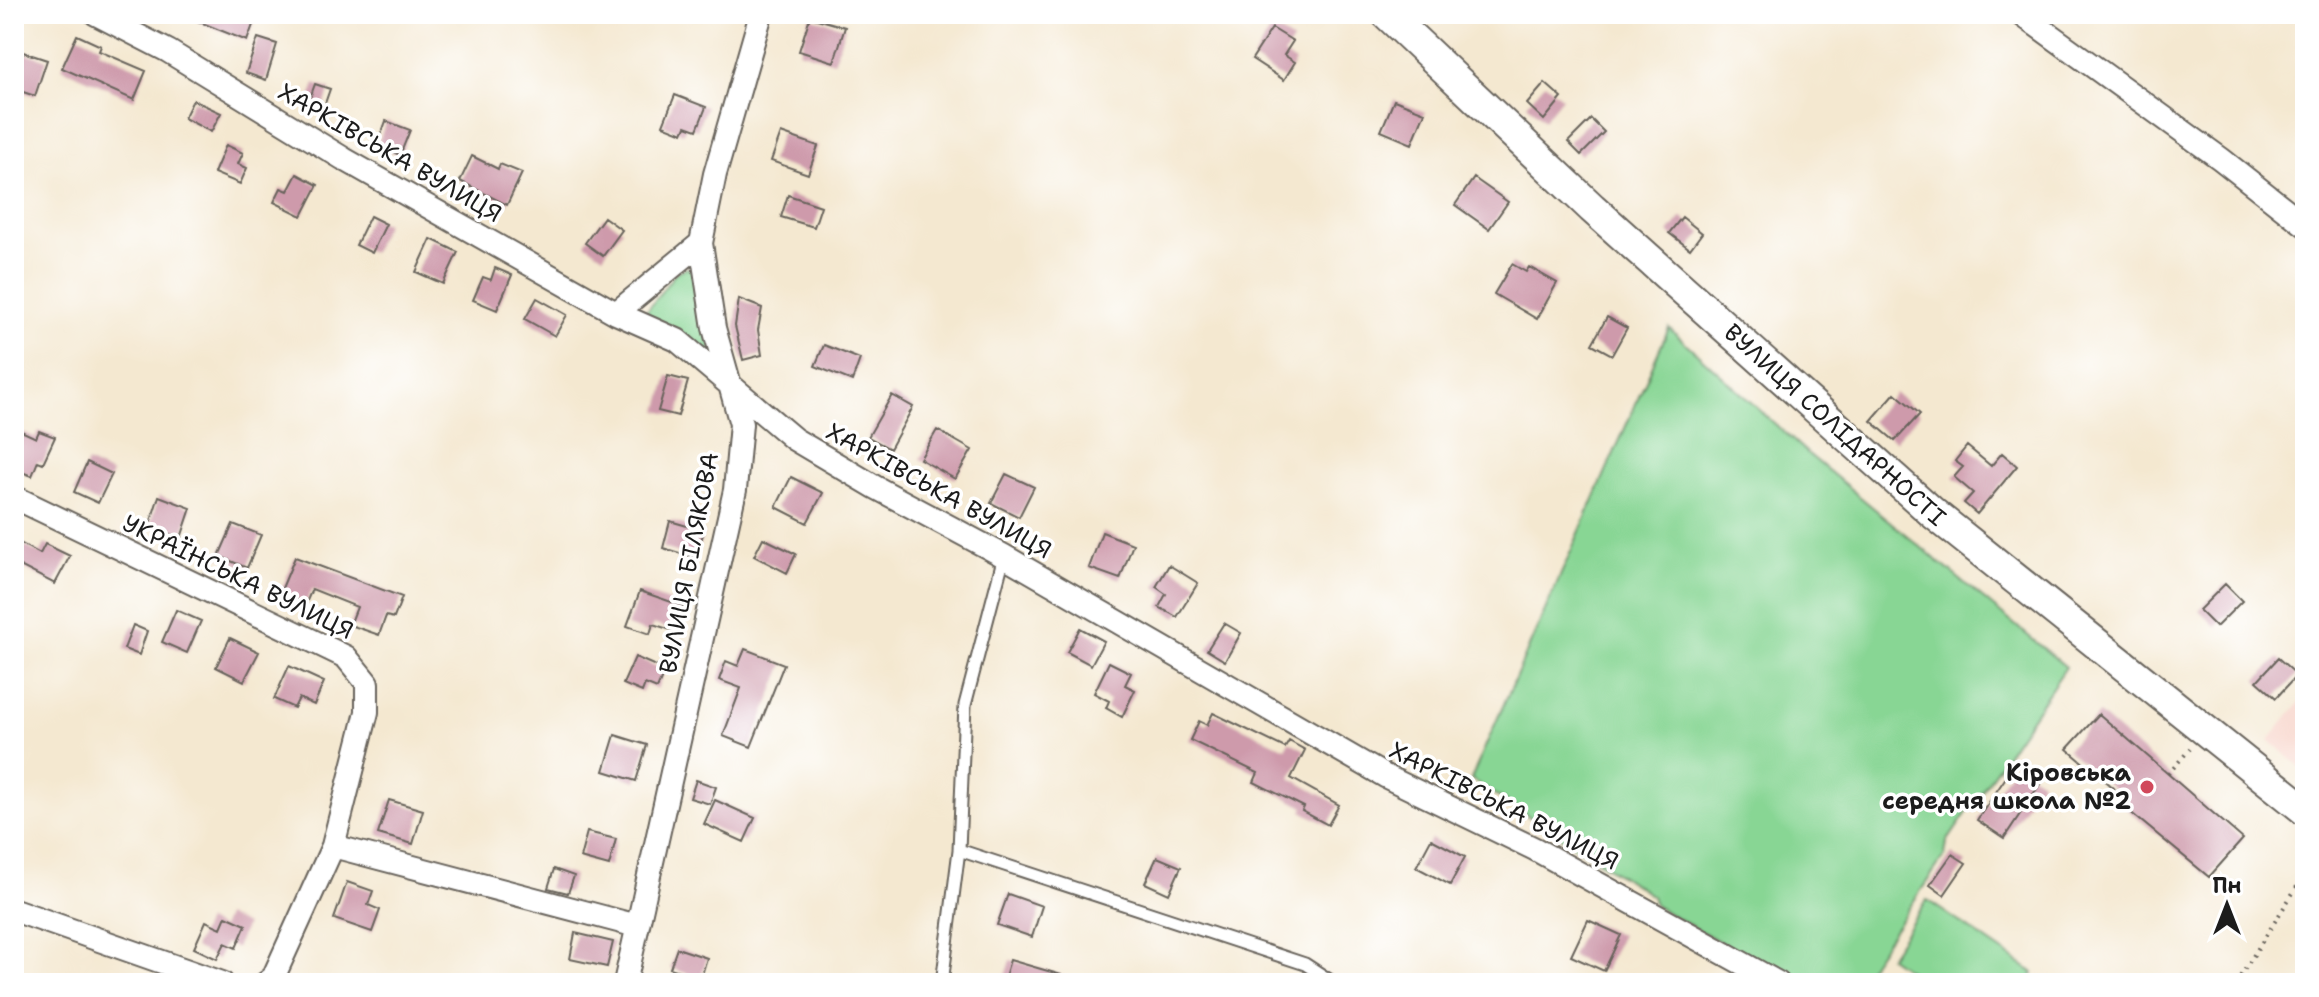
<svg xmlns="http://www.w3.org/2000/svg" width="2319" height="997" font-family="'Shantell Sans',sans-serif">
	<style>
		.built { fill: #f7d1c6 }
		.green { fill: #88d694; stroke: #527958; stroke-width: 2 }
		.building { fill: #ce9aab }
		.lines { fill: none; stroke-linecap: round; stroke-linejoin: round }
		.lane-casing { stroke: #68635b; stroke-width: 15 }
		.street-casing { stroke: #68635b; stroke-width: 26 }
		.secondary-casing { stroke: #68635b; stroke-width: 34 }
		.path { stroke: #68635b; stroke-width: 4; stroke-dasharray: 2 6; stroke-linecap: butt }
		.lane { stroke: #fff; stroke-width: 11 }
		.street { stroke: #fff; stroke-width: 22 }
		.secondary { stroke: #fff; stroke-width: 30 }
		.poi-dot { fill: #d1495b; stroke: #fff; stroke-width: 3 }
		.labels { text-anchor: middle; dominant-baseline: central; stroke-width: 7; stroke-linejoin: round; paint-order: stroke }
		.street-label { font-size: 24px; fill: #1c1c1c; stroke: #fff }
		.poi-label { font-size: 24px; font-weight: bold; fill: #1c1c1c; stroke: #fff; text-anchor: end }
	</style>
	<rect width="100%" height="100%" fill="#fff"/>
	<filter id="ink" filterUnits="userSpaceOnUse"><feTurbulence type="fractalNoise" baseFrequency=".0125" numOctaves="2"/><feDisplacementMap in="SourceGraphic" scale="16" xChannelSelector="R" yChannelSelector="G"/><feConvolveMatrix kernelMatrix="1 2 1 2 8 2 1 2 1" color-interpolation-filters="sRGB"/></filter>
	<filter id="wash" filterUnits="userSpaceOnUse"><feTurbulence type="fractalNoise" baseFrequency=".006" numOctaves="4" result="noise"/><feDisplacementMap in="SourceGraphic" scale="32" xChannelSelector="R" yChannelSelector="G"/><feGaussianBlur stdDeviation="1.8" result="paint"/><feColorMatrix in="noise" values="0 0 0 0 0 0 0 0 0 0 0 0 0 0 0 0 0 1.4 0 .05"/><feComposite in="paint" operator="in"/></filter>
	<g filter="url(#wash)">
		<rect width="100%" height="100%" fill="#f4e8d0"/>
		<path class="built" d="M2305 696V771L2269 740Z"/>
		<path class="green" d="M686 268 693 270 714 361 643 316 676 272Z
			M1669 328 1807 453 2066 667 1947 842 1945 855 1858 983H1795L1655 906 1652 896 1471 779Z
			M1927 900 2034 973 2027 983H1927L1889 957Z"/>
		<g id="blocks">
			<path class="building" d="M180 14H257L247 41Z
				M810 17 845 27 834 62 799 51Z
				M1272 28 1293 41 1284 55 1295 62 1284 80 1252 59Z
				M77 35 101 46 99 51 146 71 134 100 62 68Z
				M258 38 277 44 266 80 246 73Z
				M14 49 47 60 35 96 14 89Z
				M1545 83 1562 98 1544 120 1527 104Z
				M315 84 330 89 322 112 307 106Z
				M675 95 706 107 697 130 686 126 683 133 663 125Z
				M193 100 221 113 211 132 184 118Z
				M1394 100 1425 112 1412 144 1381 131Z
				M1591 119 1604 132 1581 155 1568 142Z
				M386 121 410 130 400 155 377 146Z
				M781 133 818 146 808 174 771 161Z
				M226 145 243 153 238 164 247 168 240 184 214 173Z
				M472 156 498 169 500 164 522 173 507 205 460 181Z
				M297 174 318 185 302 216 274 202 281 188 288 191Z
				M1474 178 1508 202 1489 229 1455 205Z
				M788 195 821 206 814 227 781 217Z
				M370 216 386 224 372 253 356 245Z
				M604 217 622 230 603 256 585 243Z
				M1682 217 1702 233 1690 249 1669 233Z
				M431 239 458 252 443 284 416 272Z
				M1512 264 1526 272 1529 267 1557 283 1537 319 1494 294Z
				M495 268 512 275 497 310 473 300 483 277 491 280Z
				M537 298 567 315 555 336 525 319Z
				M739 299 762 308 758 330 762 355 743 360 735 326Z
				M1607 317 1627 328 1612 355 1592 344Z
				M824 345 860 359 852 381 815 366Z
				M668 376 688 381 678 416 658 411Z
				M1895 393 1920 414 1895 441 1871 421Z
				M892 395 913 407 890 449 868 437Z
				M19 430 36 438 39 431 55 437 43 463 38 461 32 476 14 469V441Z
				M937 430 972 450 955 479 920 459Z
				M1967 446 1991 466 2002 453 2017 466 1977 514 1964 503 1973 493 1954 477 1963 467 1955 461Z
				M87 462 112 474 98 503 74 492Z
				M1006 474 1034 487 1019 517 991 503Z
				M791 477 823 493 807 523 776 507Z
				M159 496 191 508 181 538 149 527Z
				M670 521 704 531 696 558 663 548Z
				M233 524 261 535 247 568 219 556Z
				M1102 532 1133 544 1120 579 1089 568Z
				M763 538 796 554 787 573 754 556Z
				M14 540 40 554 45 544 70 556 55 584 14 563Z
				M295 557 402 597 394 618 386 616 379 635 350 625 357 607 312 589 306 603 280 593Z
				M1169 565 1198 583 1177 617 1159 607 1166 594 1156 587Z
				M2225 584 2242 601 2216 627 2199 610Z
				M640 591 683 606 674 631 653 624 650 634 627 626Z
				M176 610 201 621 187 653 162 642Z
				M1224 623 1241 633 1225 661 1207 650Z
				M133 625 147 631 139 655 124 649Z
				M1080 628 1104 641 1091 665 1067 652Z
				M230 638 259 652 244 681 216 667Z
				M745 649 784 664 751 747 723 736 741 688 719 680 726 661 738 666Z
				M635 657 665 670 657 689 645 684 642 692 623 684Z
				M2278 658 2297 675 2276 698 2257 681Z
				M1109 662 1131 673 1125 685 1135 690 1122 717 1106 708 1109 701 1094 693Z
				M289 666 324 682 314 705 299 698 294 708 274 699Z
				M1213 713 1285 748 1289 741 1305 750 1291 778 1339 805 1328 825 1302 811 1304 807 1254 782 1258 773 1190 740 1199 721 1207 725Z
				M2099 714 2243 839 2209 877 2123 806 2127 800 2067 749Z
				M615 735 647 745 636 781 604 771Z
				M2015 764 2042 781 2004 838 1977 820Z
				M696 780 716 787 710 804 690 798Z
				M389 800 423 810 413 844 378 834Z
				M715 800 755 818 744 842 704 824Z
				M587 832 616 839 609 866 580 858Z
				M1431 839 1465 857 1450 885 1416 867Z
				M1952 854 1966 863 1944 895 1930 885Z
				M1157 857 1181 867 1169 894 1145 883Z
				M554 869 574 876 568 893 548 888Z
				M347 882 373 891 368 905 380 910 372 932 334 919Z
				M1008 894 1042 906 1032 937 997 925Z
				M226 916 246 925 236 948 225 943 217 959 194 948 206 921 221 928Z
				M1588 920 1621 935 1604 971 1571 956Z
				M575 933 613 942 607 967 570 959Z
				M677 948 707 958 701 978 670 968Z
				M1010 960 1072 978 1071 983H1003Z"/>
		</g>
	</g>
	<g filter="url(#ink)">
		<use href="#blocks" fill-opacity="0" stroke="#68635b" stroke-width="2"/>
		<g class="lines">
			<g class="lane-casing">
				<path id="lane" d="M959 850 1305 964 1334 983
					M942 983 959 850 965 705 1004 556"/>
			</g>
			<g class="street-casing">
				<path id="street" d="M96 14 168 51 344 159 616 313 677 340 794 439 875 487 1004 556 1385 776 1535 849 1778 983
					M2021 14 2221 159 2305 225
					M616 313 701 243
					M14 497 346 657 367 683V712L333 846 273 978 266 983
					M333 846 637 926
					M14 910 222 983
					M625 983 735 490 741 424 714 328 701 243 715 174 761 14"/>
			</g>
			<g class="secondary-casing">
				<path id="secondary" d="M1387 14 1592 208 1933 513 2305 810"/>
			</g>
			<path class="path" d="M2168 774 2190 749
				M2236 983 2305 874"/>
			<use href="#lane" class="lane"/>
			<use href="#street" class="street"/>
			<use href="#secondary" class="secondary"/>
		</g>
	</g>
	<circle class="poi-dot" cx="2147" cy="787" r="8"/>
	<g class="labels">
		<g class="street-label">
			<text transform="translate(390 153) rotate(30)">ХАРКІВСЬКА ВУЛИЦЯ</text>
			<text transform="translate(1835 425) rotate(42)">ВУЛИЦЯ СОЛІДАРНОСТІ</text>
			<text transform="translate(939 491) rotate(29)">ХАРКІВСЬКА ВУЛИЦЯ</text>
			<text transform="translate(689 563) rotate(-79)">ВУЛИЦЯ БІЛЯКОВА</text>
			<text transform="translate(238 577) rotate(26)">УКРАЇНСЬКА ВУЛИЦЯ</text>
			<text transform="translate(1504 806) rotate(27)">ХАРКІВСЬКА ВУЛИЦЯ</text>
		</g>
		<g class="poi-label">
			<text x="2131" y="773">Кіровська<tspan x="2131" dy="28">середня школа №2</tspan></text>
		</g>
	</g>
	<rect width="2319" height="997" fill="none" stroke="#fff" stroke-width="48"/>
	<g transform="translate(2227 905)" stroke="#ffffff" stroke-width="6" paint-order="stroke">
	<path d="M0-6L14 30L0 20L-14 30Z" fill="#1c1c1c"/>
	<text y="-12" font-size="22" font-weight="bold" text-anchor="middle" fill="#1c1c1c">Пн</text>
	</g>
</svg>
